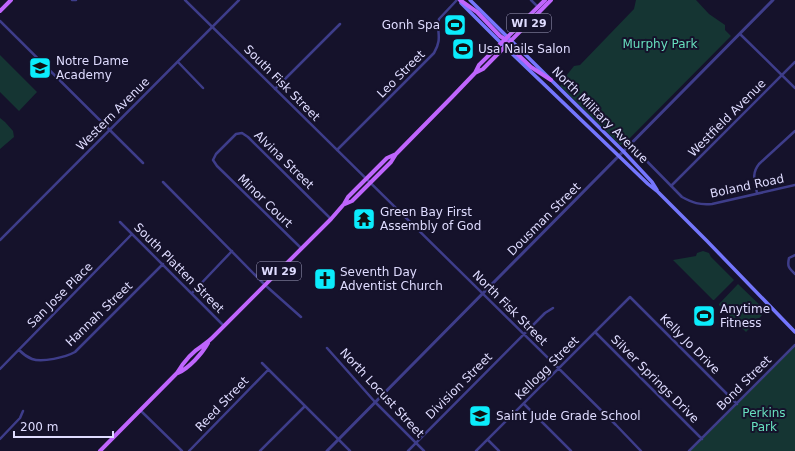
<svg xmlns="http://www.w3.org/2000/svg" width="795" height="451" font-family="'DejaVu Sans',sans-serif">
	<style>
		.green { fill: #153533 }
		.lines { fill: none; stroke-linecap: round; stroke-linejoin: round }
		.minor { stroke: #3e3d8a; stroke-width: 2.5 }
		.tertiary { stroke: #3e3d8a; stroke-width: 3 }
		.secondary { stroke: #7476fd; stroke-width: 3.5 }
		.primary { stroke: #bf65fd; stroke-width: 4 }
		.labels { text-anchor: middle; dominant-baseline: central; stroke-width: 4; stroke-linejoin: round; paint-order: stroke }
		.shield { fill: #15122b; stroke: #a29fbf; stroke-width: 1 }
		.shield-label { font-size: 11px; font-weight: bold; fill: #dfdcff }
		.poi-label { font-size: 12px; fill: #dfdcff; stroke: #15122b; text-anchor: start }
		.park-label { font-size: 12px; fill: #67e0be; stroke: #15122b }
		.street-label { font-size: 12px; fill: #dfdcff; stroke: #15122b }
	</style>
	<rect width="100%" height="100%" fill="#15122b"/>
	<path class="green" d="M636 0H696L709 14 725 25V30L731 36 624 144 620 145 560 86 566 80V76L574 66 580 65 634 9Z
		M0 55 37 92 19 111 0 92Z
		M0 118 5 122 13 131 14 137 0 149Z
		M703 251 709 253 711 257 734 280 714 300H713L673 260 696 256 697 253Z
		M738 284 766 311 746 332 719 305V304Z
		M795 345V451H689Z"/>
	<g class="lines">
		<path class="minor" d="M72 0H76
			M185 0 616 425 641 451
			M531 0 538 7
			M0 21 143 163
			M740 34 795 88
			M178 62 203 88
			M275 89 340 24
			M631 145 682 197C693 203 699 205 712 204L795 185
			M337 150 434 53C443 38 436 32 439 19L457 0
			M163 182 265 285 301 317
			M671 186 795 62
			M757 193C755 182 751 174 759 164L795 131
			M120 222 224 326
			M0 240 239 0
			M301 248 217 166 213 160 216 154 236 134 242 133 248 137 331 219
			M795 255 789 258C787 267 789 268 795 274
			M192 293 232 251
			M595 332 702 439
			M327 348 375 402 424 451
			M19 350C22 353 27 357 32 359 42 363 66 357 75 352L163 264
			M262 363 350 451
			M0 369 132 234
			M524 404 571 451
			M140 410 182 451
			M0 439 20 418 23 411
			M488 440 499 451
			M189 451 268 370
			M260 451 305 406
			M408 451 545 313 553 308
			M476 451 630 297 737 404
			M689 451 795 345"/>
		<path class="tertiary" d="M327 451 773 0"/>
		<path class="secondary" d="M470 0 624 152 652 182 657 190
			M461 3 501 43 648 184 658 192 707 241 795 332"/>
		<path class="primary" d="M460 0 477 12 500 36 506 40
			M0 11 11 0
			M506 44 513 50 531 67 551 80
			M475 73 483 69 551 0
			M345 204 352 201 391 162 396 154 452 97 475 73 479 65 545 0
			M178 373C189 368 202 354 208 343
			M100 451 177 373C183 363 192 352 202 346 206 343 209 341 212 338L331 219 344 204 348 197 387 158 396 154"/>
	</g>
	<defs>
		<g id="stadium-square" transform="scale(1.15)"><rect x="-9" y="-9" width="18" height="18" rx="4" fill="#0becfc" stroke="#15122b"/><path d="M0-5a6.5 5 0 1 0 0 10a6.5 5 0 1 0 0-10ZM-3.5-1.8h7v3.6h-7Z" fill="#111"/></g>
		<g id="school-square" transform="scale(1.15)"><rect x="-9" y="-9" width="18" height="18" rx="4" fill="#0becfc" stroke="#15122b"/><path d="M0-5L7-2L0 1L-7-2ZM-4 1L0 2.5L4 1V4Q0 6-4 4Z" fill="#111"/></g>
		<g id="temple-square" transform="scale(1.15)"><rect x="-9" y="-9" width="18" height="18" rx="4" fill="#0becfc" stroke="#15122b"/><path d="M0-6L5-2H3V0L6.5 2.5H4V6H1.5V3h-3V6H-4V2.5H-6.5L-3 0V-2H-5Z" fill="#111"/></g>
		<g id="church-square" transform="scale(1.15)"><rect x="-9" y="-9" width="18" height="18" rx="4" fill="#0becfc" stroke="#15122b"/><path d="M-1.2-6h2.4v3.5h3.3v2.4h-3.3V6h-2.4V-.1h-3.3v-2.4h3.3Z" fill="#111"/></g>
	</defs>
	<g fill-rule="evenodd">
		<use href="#stadium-square" x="455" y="25"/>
		<use href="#stadium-square" x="463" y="49"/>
		<use href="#school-square" x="40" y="68"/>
		<use href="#temple-square" x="364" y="219"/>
		<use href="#church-square" x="325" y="279"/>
		<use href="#stadium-square" x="704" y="316"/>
		<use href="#school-square" x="480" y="416"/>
	</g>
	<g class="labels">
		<g class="shield">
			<rect x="507" y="14" width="44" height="18" rx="3"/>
			<rect x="257" y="262" width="44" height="18" rx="3"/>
		</g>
		<g class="shield-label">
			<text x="529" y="23">WI 29</text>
			<text x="279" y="271">WI 29</text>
		</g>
		<g class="poi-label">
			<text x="440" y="25" text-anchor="end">Gonh Spa</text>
			<text x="478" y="49">Usa Nails Salon</text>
			<text x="56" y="61">Notre Dame<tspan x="56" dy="14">Academy</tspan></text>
			<text x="380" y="212">Green Bay First<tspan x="380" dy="14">Assembly of God</tspan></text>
			<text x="340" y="272">Seventh Day<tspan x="340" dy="14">Adventist Church</tspan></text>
			<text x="720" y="309">Anytime<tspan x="720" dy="14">Fitness</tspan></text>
			<text x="496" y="416">Saint Jude Grade School</text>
		</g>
		<g class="park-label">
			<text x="660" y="44">Murphy Park</text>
			<text x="764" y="413">Perkins<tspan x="764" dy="14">Park</tspan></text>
		</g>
		<g class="street-label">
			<text transform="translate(401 74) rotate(-45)">Leo Street</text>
			<text transform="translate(282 83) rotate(45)">South Fisk Street</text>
			<text transform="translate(113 114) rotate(-45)">Western Avenue</text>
			<text transform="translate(600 115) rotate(45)">North Military Avenue</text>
			<text transform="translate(727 118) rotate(-45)">Westfield Avenue</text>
			<text transform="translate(284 160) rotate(44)">Alvina Street</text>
			<text transform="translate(747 186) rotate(-12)">Boland Road</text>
			<text transform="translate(265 201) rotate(44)">Minor Court</text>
			<text transform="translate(544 219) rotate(-45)">Dousman Street</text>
			<text transform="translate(179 268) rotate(45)">South Platten Street</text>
			<text transform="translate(60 295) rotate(-45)">San Jose Place</text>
			<text transform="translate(510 308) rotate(45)">North Fisk Street</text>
			<text transform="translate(99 314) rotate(-44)">Hannah Street</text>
			<text transform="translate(690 344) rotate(45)">Kelly Jo Drive</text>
			<text transform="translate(547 368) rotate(-45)">Kellogg Street</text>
			<text transform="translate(655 379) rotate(45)">Silver Springs Drive</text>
			<text transform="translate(744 383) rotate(-45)">Bond Street</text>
			<text transform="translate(459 386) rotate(-45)">Division Street</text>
			<text transform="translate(382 393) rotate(47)">North Locust Street</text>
			<text transform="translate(222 404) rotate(-46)">Reed Street</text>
		</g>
	</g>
	<path d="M14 431v6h99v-6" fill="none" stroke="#dfdcff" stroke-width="2"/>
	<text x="20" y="431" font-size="12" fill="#dfdcff" stroke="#15122b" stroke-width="3" paint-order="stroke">200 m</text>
</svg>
